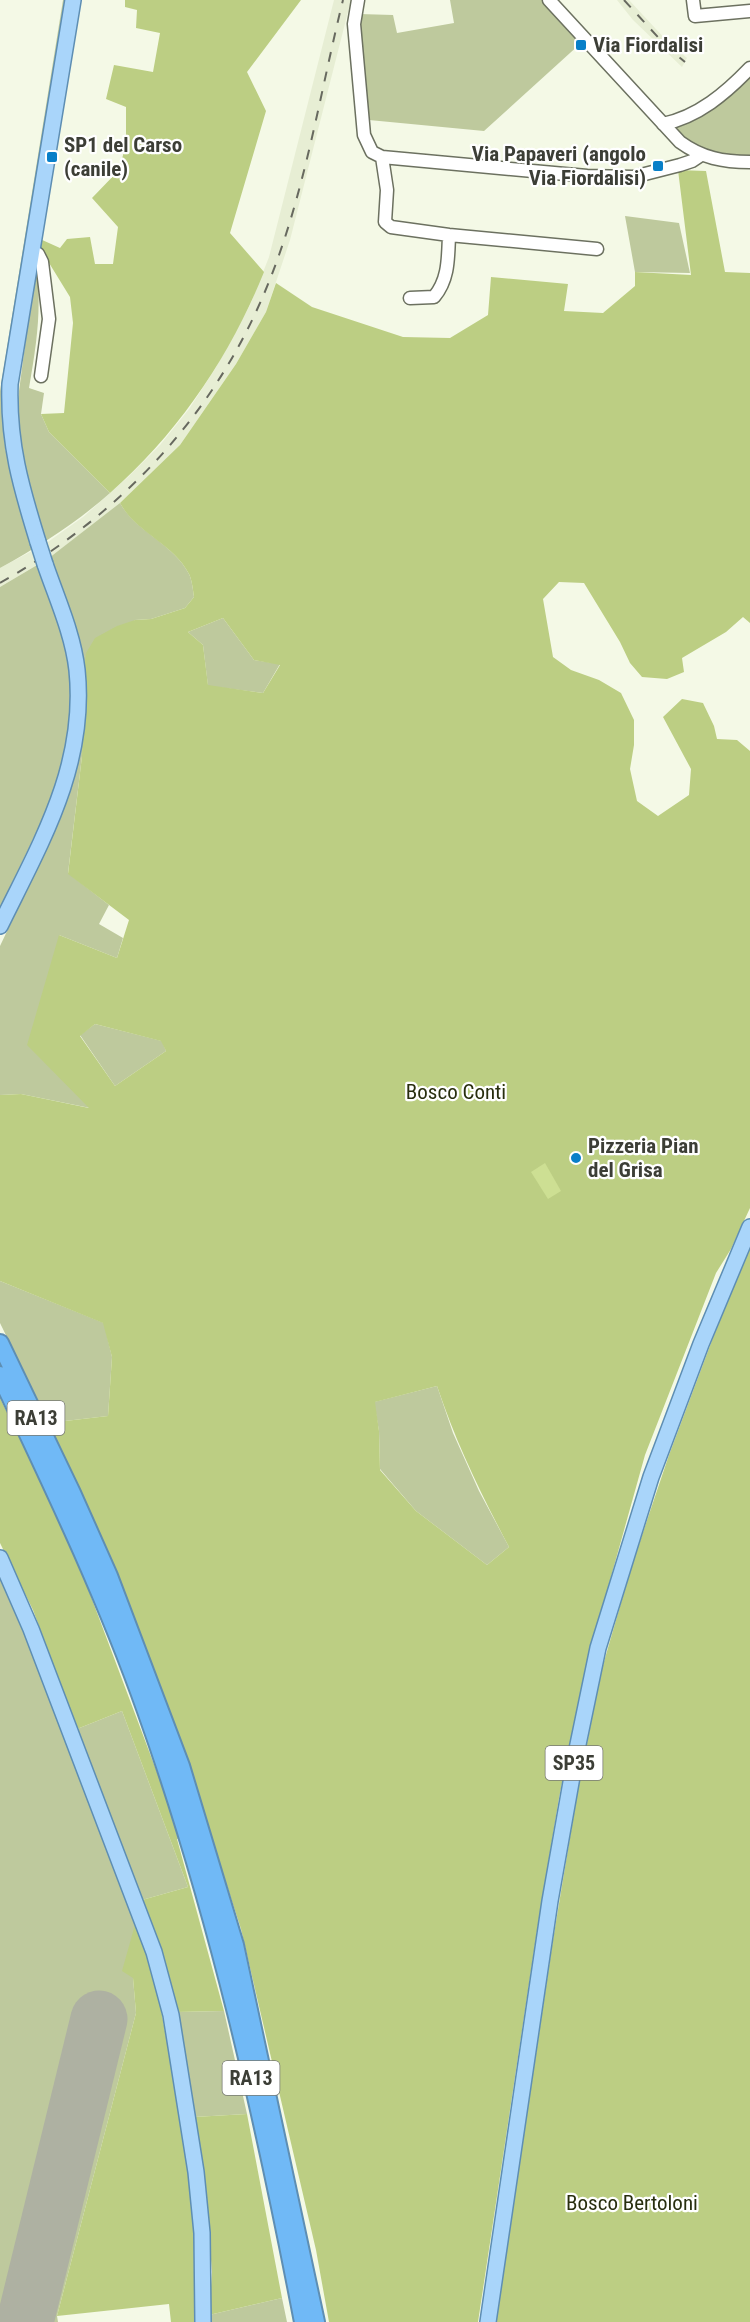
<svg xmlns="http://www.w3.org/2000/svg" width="750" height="2322" font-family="'Roboto Condensed',sans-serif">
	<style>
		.built { fill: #e7eed4 }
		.green { fill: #bec99d }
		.forest { fill: #bcce83; fill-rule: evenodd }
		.water { fill: #cddf93 }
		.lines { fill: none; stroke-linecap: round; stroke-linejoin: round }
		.runway { stroke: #aeb1a2; stroke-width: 57 }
		.minor-casing { stroke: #6c7160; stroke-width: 15 }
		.major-casing { stroke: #5e8eb3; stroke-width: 18 }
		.highway-casing { stroke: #5e8eb3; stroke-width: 20 }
		.minor { stroke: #fff; stroke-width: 12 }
		.major { stroke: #a9d5fa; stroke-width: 15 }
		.highway { stroke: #70b9f6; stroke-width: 16 }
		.rail { stroke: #67695f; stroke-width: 2; stroke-dasharray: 10 10; stroke-linecap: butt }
		.major-bridge-casing { stroke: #5e8eb3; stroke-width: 18; stroke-linecap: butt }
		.major-bridge { stroke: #a9d5fa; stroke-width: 15 }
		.poi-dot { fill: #087fc8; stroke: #fff; stroke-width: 2 }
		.labels { text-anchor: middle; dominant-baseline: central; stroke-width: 4.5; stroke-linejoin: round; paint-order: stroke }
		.shield { fill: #fff; stroke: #767872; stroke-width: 1.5 }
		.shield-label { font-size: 20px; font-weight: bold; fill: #3c3e36 }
		.poi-label { font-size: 21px; font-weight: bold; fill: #3c3e36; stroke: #fff; text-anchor: start }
		.park-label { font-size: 21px; fill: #282e0e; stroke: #fff }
	</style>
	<rect width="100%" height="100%" fill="#f4f9e6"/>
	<path class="built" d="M334 0H351L290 240 266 312 236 364 180 445 145 481 110 512 49 558 0 587V568L45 544 83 517 128 477 160 445 189 409 215 369 250 305 269 257Z
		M617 0H629L668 42 687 58 682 67 633 20Z"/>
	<path class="green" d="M63 0H66L4 416 5 448 21 508 24 480 16 414 36 261C42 308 37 342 29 388L44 393 41 414 49 432 110 493C76 523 40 546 0 568V391Z
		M450 0H542L581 43 484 131 369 120 359 14 393 15 397 33 454 23Z
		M750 73V158C718 156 695 152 673 127Z
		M625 216 679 223 690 273 635 272Z
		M120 503C136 532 173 543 189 574 192 580 193 590 194 597L185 608 151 619 135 620 83 681 63 632 71 667 69 744 48 808 0 908V587L49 558Z
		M223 618 254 660 280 664 263 693 208 686 203 645 188 632Z
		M83 730 82 756 68 873 109 905 99 924 123 938 117 958 59 935 90 1108 21 1094 0 1095V946L59 822 80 756Z
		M95 1024 162 1041 166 1051 115 1086 80 1035Z
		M0 1281 104 1323 112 1357 108 1416 65 1421 47 1419 0 1323Z
		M437 1386 453 1433 479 1491 509 1547 487 1565 416 1511 380 1469 379 1431 374 1402Z
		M0 1578 11 1600 136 1921 133 1978 136 2013 57 2316 58 2322H0Z
		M122 1711 188 1887 142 1900 77 1729Z
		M224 2011 247 2114 194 2117 177 2012Z
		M282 2298 287 2322H209V2315Z"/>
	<path class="forest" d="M125 0H301L247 72 266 111 230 233 264 272C230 356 179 432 110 493L49 432 41 414 64 413 73 323 70 297 38 245 40 239 60 248 67 239 90 237 95 264H113L118 227 92 198 119 170 126 144V107L106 99 114 65 153 72 160 33 136 28 137 10 125 7Z
		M678 170 706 171 725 272 750 273V623L743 617 726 632 682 658 684 672 667 679 642 677 630 663 620 642 584 583 559 582 543 599 553 657 571 670 599 680 621 693 634 720V745L630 769 637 801 658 816 689 795 691 769 663 717 682 699 703 703 714 726 717 739 737 740 750 751V1208L731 1249 716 1273 645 1455 585 1670 559 1798 537 1931 478 2322H329L316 2250 241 1929 209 1830 177 1839 224 2011 177 2012 153 1926 142 1900 188 1887 122 1711 77 1729 33 1610 0 1543V1398L51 1503 79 1490 47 1419 65 1421 108 1416 112 1357 103 1323 0 1281V1095L21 1094 89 1108 27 1045 59 935 117 958 129 920 68 874 82 756 83 681 86 653 95 638 117 626 135 620 151 619 185 608 194 597C193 590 192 580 189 574 173 543 136 533 120 503L180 445 236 364 266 312 276 283 312 307 403 337 450 338 488 315 491 277 568 284 564 311 603 313 635 286V272L691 275ZM223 618 254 660 280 665 263 693 208 685 203 645 188 632ZM95 1024 161 1041 166 1051 115 1086 80 1036ZM437 1386C457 1445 480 1492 509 1547L487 1565 416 1511 380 1470 379 1431 375 1402ZM95 1582 166 1771 158 1775 87 1586Z
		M750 1248V2322H496L552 1946 578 1789 601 1672 632 1565 669 1455 723 1311Z
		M136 1921 156 1982 186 2146 196 2238V2322H171L169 2304 57 2316 136 2013 133 1978 122 1971Z
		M247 2114 282 2298 209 2315 212 2272 205 2186 194 2117Z"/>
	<path class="water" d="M545 1163 561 1191 548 1199 531 1172Z"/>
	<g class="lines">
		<path class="runway" d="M25 2322 99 2019"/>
		<g class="minor-casing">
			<path id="minor" d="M358 0 354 24 364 135 372 152 382 157 587 176 633 177 680 165 692 161 701 155
				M549 0 680 142C702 158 723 162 750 162
				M693 0 695 16 750 11
				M663 124C698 117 726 93 750 68
				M382 157 387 190 385 222 391 227 449 235 597 249
				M32 251 38 254 42 262 49 319 41 376
				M410 298 434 297C449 279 448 258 449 235"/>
		</g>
		<g class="major-casing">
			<path id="major" d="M38 542C21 487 8 443 10 384L73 0
				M0 926C40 844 87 766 77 670 73 634 57 599 45 564
				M0 1558 31 1629 154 1952 171 2015 196 2172 202 2233 203 2322
				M488 2322 550 1901 576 1754 598 1648 651 1477 701 1344 750 1227"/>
		</g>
		<g class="highway-casing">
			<path id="highway" d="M0 1343 72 1493 109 1576 181 1766 235 1945 316 2322
				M0 1375C52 1485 105 1595 146 1711 217 1910 263 2114 303 2322"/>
		</g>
		<use href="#minor" class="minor"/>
		<use href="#major" class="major"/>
		<use href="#highway" class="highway"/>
		<path class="rail" d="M624 0 666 46 685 62
			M0 583C132 508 229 399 279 255 308 173 322 85 343 0"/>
		<g class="major-bridge-casing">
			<path id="major-bridge" d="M38 542 45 564"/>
		</g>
		<use href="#major-bridge" class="major-bridge"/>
	</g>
	<g class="poi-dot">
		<rect x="575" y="39" width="12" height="12" rx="3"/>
		<rect x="46" y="151" width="12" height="12" rx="3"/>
		<rect x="652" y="160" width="12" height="12" rx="3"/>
		<circle cx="576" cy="1158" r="6"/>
	</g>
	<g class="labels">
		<g class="shield">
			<rect x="7.5" y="1401" width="57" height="34" rx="4.5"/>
			<rect x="545.5" y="1746" width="57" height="34" rx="4.5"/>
			<rect x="222.5" y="2061" width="57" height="34" rx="4.5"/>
		</g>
		<g class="shield-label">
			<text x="36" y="1418">RA13</text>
			<text x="574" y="1763">SP35</text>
			<text x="251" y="2078">RA13</text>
		</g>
		<g class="poi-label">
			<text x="593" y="45">Via Fiordalisi</text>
			<text x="64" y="145">SP1 del Carso<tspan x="64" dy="24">(canile)</tspan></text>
			<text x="646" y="154" text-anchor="end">Via Papaveri (angolo<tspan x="646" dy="24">Via Fiordalisi)</tspan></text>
			<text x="588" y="1146">Pizzeria Pian<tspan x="588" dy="24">del Grisa</tspan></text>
		</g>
		<g class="park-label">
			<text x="456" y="1092">Bosco Conti</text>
			<text x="632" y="2203">Bosco Bertoloni</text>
		</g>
	</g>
</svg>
